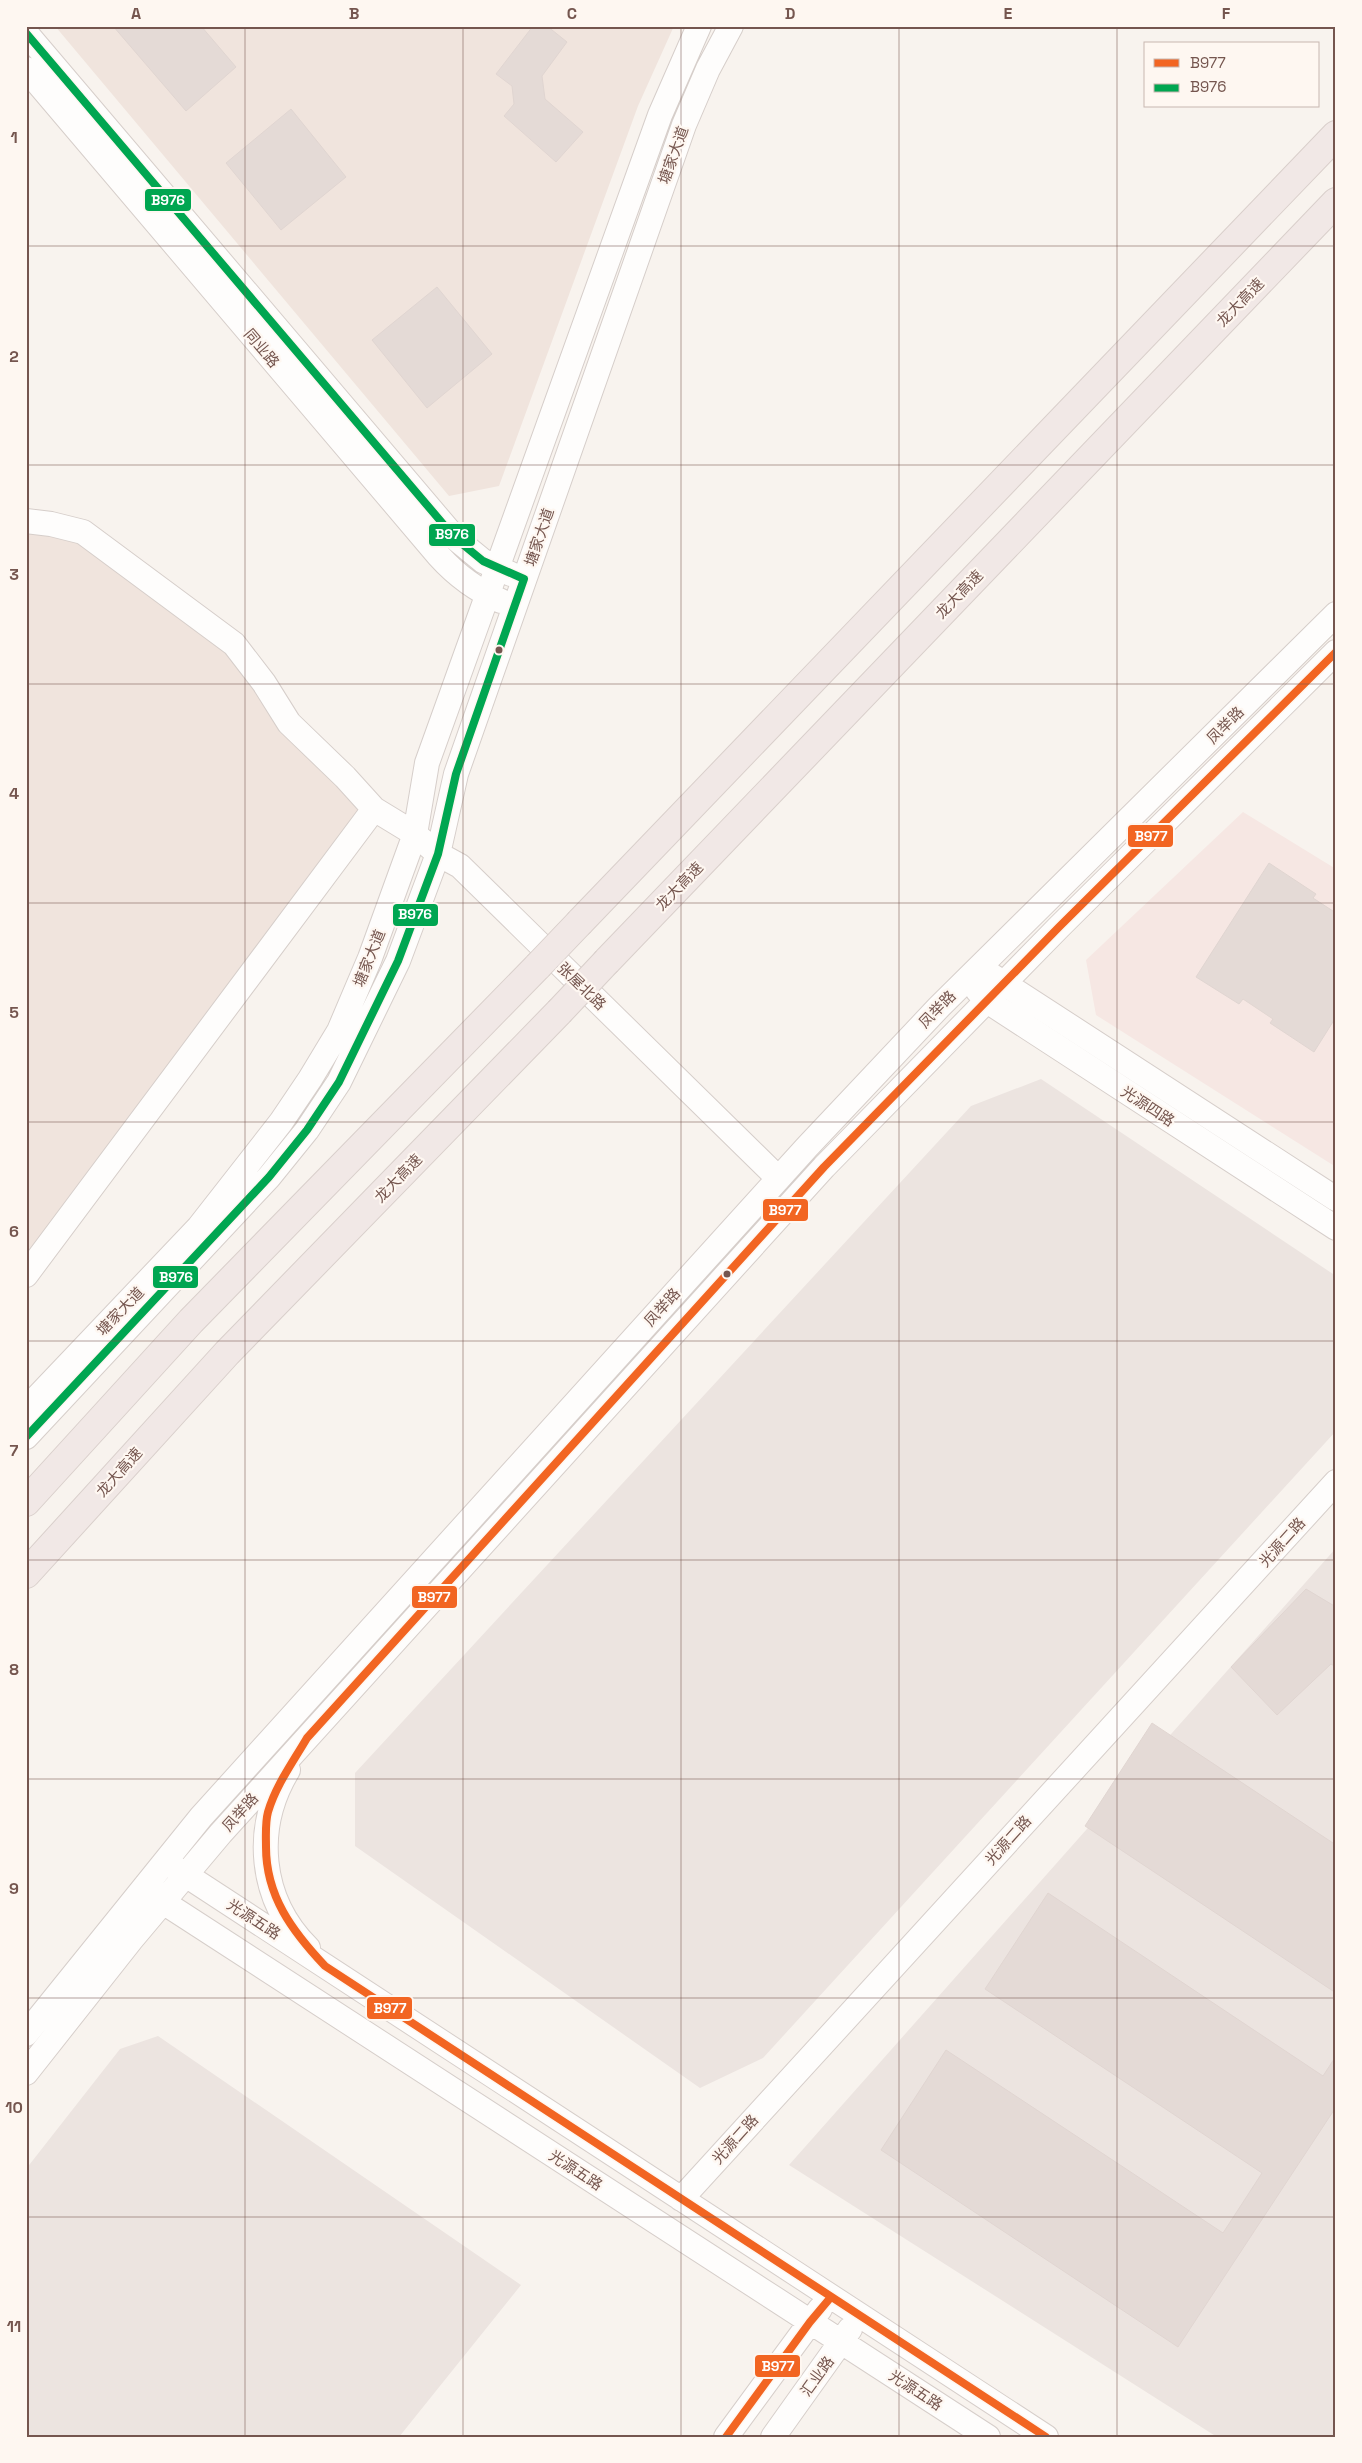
<svg xmlns="http://www.w3.org/2000/svg" width="1362" height="2463" font-family="'Space Grotesk','Noto Sans SC',sans-serif">
	<style>
		.residential { fill: #f0e4dd }
		.commercial { fill: #f6e7e3 }
		.industrial { fill: #ece4e0 }
		.building { fill: #e4dad6; stroke: #e0d5d1 }
		.lines { fill: none; stroke-linecap: round; stroke-linejoin: round }
		.minor-casing { stroke: #d6ceca; stroke-width: 26 }
		.highway-casing { stroke: #d9cfcb; stroke-width: 30 }
		.minor { stroke: #fefdfc; stroke-width: 24 }
		.highway { stroke: #f1e8e6; stroke-width: 28 }
		.highway-bridge-casing { stroke: #d9cfcb; stroke-width: 30; stroke-linecap: butt }
		.highway-bridge { stroke: #f1e8e6; stroke-width: 28 }
		.bus-1-casing { stroke: #fef7f1; stroke-width: 11 }
		.bus-2-casing { stroke: #fef7f1; stroke-width: 11 }
		.bus-1 { stroke: #f26522; stroke-width: 8 }
		.bus-2 { stroke: #00a651; stroke-width: 8 }
		.grid { fill: none; stroke: #75564f; stroke-width: 1; stroke-opacity: 0.55 }
		.bus-dot { fill: #75564f; stroke: #fef7f1; stroke-width: 2 }
		.labels { text-anchor: middle; dominant-baseline: central; stroke-width: 4.5; stroke-linejoin: round; paint-order: stroke }
		.street-label { font-size: 15px; fill: #75564f; stroke: #fef7f1 }
		.line-badge { stroke: #fef7f1; stroke-width: 2 }
		.badge-label { font-size: 14px; text-anchor: middle; font-weight: bold; fill: #fff }
		.neatline { fill: none; stroke: #75564f; stroke-width: 2 }
		.grid-label { font-size: 16px; text-anchor: middle; font-weight: bold; fill: #75564f }
	</style>
	<rect width="100%" height="100%" fill="#f8f3ee"/>
	<path class="residential" d="M55 26H674L638 106 499 486 449 496Z
		M26 521 51 524 234 644 374 809 26 1275Z"/>
	<path class="commercial" d="M1243 812 1336 869V1167L1096 1015 1086 960Z"/>
	<path class="industrial" d="M1041 1079 1336 1276V1431L763 2058 700 2088 355 1846V1773L971 1106Z
		M1336 1548V2437H1217L789 2165Z
		M158 2036 521 2285 399 2437H26V2169L120 2049Z"/>
	<path class="building" d="M113 26H201L236 67 186 111Z
		M533 26H547L567 42 542 76 545 99 583 132 556 162 504 116 514 104 512 86 496 74Z
		M291 109 346 177 281 230 226 163Z
		M437 287 492 354 427 408 372 340Z
		M1269 863 1316 894 1313 898 1336 913V1017L1314 1052 1270 1023 1273 1019 1243 999 1239 1004 1196 977Z
		M1306 1589 1336 1607V1667L1331 1664 1277 1715 1231 1667Z
		M1152 1723 1336 1845V1993L1085 1826Z
		M1048 1893 1323 2076 1336 2056V2107L1178 2347 881 2150 946 2050 1223 2233 1262 2173 985 1989Z"/>
	<g class="lines">
		<g class="minor-casing">
			<path id="minor" d="M26 33 455 538 483 561 511 574
				M26 69 439 556C457 576 476 590 501 601
				M26 521 51 524 83 532 234 644 264 683 289 723 345 777 374 809 26 1275
				M374 809 415 834 438 854 460 866 778 1178
				M991 975 1336 1199
				M977 990 987 1001 1336 1228
				M26 1409 199 1227 281 1122 310 1079 339 1031 370 958 415 834 427 763 660 115 699 26
				M26 1437 269 1177 307 1130 339 1082 398 961 438 854 456 774 684 125 708 69 731 26
				M288 1770C253 1828 259 1899 308 1948
				M172 1866 1046 2437
				M154 1890 163 1902 988 2437
				M26 2034 201 1817 807 1147 939 1007 1336 614
				M26 2073 131 1940 221 1833 824 1167 1059 927 1336 652
				M681 2199 1336 1482
				M726 2437 820 2309
				M773 2437 850 2329"/>
		</g>
		<g class="highway-casing">
			<path id="highway" d="M580 922 1336 135
				M607 961 1336 202
				M26 1502 191 1321 538 966
				M26 1574 227 1353 559 1012"/>
		</g>
		<use href="#minor" class="minor"/>
		<use href="#highway" class="highway"/>
		<g class="highway-bridge-casing">
			<path id="highway-bridge" d="M538 966 580 922
				M559 1012 607 961"/>
		</g>
		<use href="#highway-bridge" class="highway-bridge"/>
		<g class="bus-1-casing">
			<path id="bus-1" d="M726 2437 810 2322 831 2297
				M1046 2437 325 1966C292 1931 266 1896 266 1847 266 1836 265 1823 268 1812 276 1785 293 1762 307 1738L824 1167 1059 927 1336 652"/>
		</g>
		<g class="bus-2-casing">
			<path id="bus-2" d="M26 33 455 538 483 561 524 579 456 774 438 854 398 961 339 1082 307 1130 269 1177 26 1437"/>
		</g>
		<use href="#bus-1" class="bus-1"/>
		<use href="#bus-2" class="bus-2"/>
	</g>
	<path class="grid" d="M245 26V2437M463 26V2437M681 26V2437M899 26V2437M1117 26V2437M26 246H1336M26 465H1336M26 684H1336M26 903H1336M26 1122H1336M26 1341H1336M26 1560H1336M26 1779H1336M26 1998H1336M26 2217H1336"/>
	<g class="bus-dot">
		<circle cx="499" cy="650" r="4.5"/>
		<circle cx="727" cy="1274" r="4.5"/>
	</g>
	<g class="labels">
		<g class="street-label">
			<text transform="translate(673 155) rotate(-70)">塘家大道</text>
			<text transform="translate(1240 302) rotate(-46)">龙大高速</text>
			<text transform="translate(262 348) rotate(50)">同业路</text>
			<text transform="translate(539 537) rotate(-71)">塘家大道</text>
			<text transform="translate(959 594) rotate(-46)">龙大高速</text>
			<text transform="translate(1225 725) rotate(-45)">凤举路</text>
			<text transform="translate(679 886) rotate(-46)">龙大高速</text>
			<text transform="translate(369 958) rotate(-68)">塘家大道</text>
			<text transform="translate(582 986) rotate(44)">张屋北路</text>
			<text transform="translate(937 1009) rotate(-46)">凤举路</text>
			<text transform="translate(1148 1106) rotate(33)">光源四路</text>
			<text transform="translate(398 1178) rotate(-46)">龙大高速</text>
			<text transform="translate(662 1307) rotate(-48)">凤举路</text>
			<text transform="translate(120 1311) rotate(-46)">塘家大道</text>
			<text transform="translate(119 1472) rotate(-48)">龙大高速</text>
			<text transform="translate(1282 1542) rotate(-48)">光源二路</text>
			<text transform="translate(240 1812) rotate(-48)">凤举路</text>
			<text transform="translate(1008 1840) rotate(-48)">光源二路</text>
			<text transform="translate(254 1919) rotate(33)">光源五路</text>
			<text transform="translate(735 2139) rotate(-48)">光源二路</text>
			<text transform="translate(576 2170) rotate(33)">光源五路</text>
			<text transform="translate(817 2376) rotate(-54)">汇业路</text>
			<text transform="translate(916 2390) rotate(33)">光源五路</text>
		</g>
	</g>
	<g class="line-badge">
		<rect x="144" y="188" width="48" height="24" rx="5" fill="#00a651"/>
		<rect x="428" y="523" width="48" height="24" rx="5" fill="#00a651"/>
		<rect x="1127" y="824" width="47" height="24" rx="5" fill="#f26522"/>
		<rect x="392" y="903" width="47" height="24" rx="5" fill="#00a651"/>
		<rect x="762" y="1198" width="47" height="24" rx="5" fill="#f26522"/>
		<rect x="152" y="1265" width="47" height="24" rx="5" fill="#00a651"/>
		<rect x="411" y="1585" width="47" height="24" rx="5" fill="#f26522"/>
		<rect x="366" y="1996" width="47" height="24" rx="5" fill="#f26522"/>
		<rect x="754" y="2354" width="47" height="24" rx="5" fill="#f26522"/>
	</g>
	<g class="badge-label">
		<text x="168" y="205">B976</text>
		<text x="452" y="539">B976</text>
		<text x="1151" y="841">B977</text>
		<text x="415" y="919">B976</text>
		<text x="785" y="1215">B977</text>
		<text x="176" y="1282">B976</text>
		<text x="434" y="1602">B977</text>
		<text x="390" y="2013">B977</text>
		<text x="778" y="2371">B977</text>
	</g>
	<rect width="1362" height="2463" fill="none" stroke="#fef7f1" stroke-width="55"/>
	<rect x="1144" y="42" width="175" height="65" fill="#fef7f1" stroke="#c7b7b0"/>
	<rect x="1154" y="59" width="25" height="8" fill="#f26522" stroke="#c7b7b0"/>
	<text x="1190" y="68" font-size="15" fill="#75564f">B977</text>
	<rect x="1154" y="84" width="25" height="8" fill="#00a651" stroke="#c7b7b0"/>
	<text x="1190" y="92" font-size="15" fill="#75564f">B976</text>
	<rect x="28" y="28" width="1306" height="2408" class="neatline"/>
	<g class="grid-label">
		<text x="136" y="19">A</text>
		<text x="354" y="19">B</text>
		<text x="572" y="19">C</text>
		<text x="790" y="19">D</text>
		<text x="1008" y="19">E</text>
		<text x="1226" y="19">F</text>
		<text x="14" y="143">1</text>
		<text x="14" y="362">2</text>
		<text x="14" y="580">3</text>
		<text x="14" y="799">4</text>
		<text x="14" y="1018">5</text>
		<text x="14" y="1237">6</text>
		<text x="14" y="1456">7</text>
		<text x="14" y="1675">8</text>
		<text x="14" y="1894">9</text>
		<text x="14" y="2113">10</text>
		<text x="14" y="2332">11</text>
	</g>
</svg>
